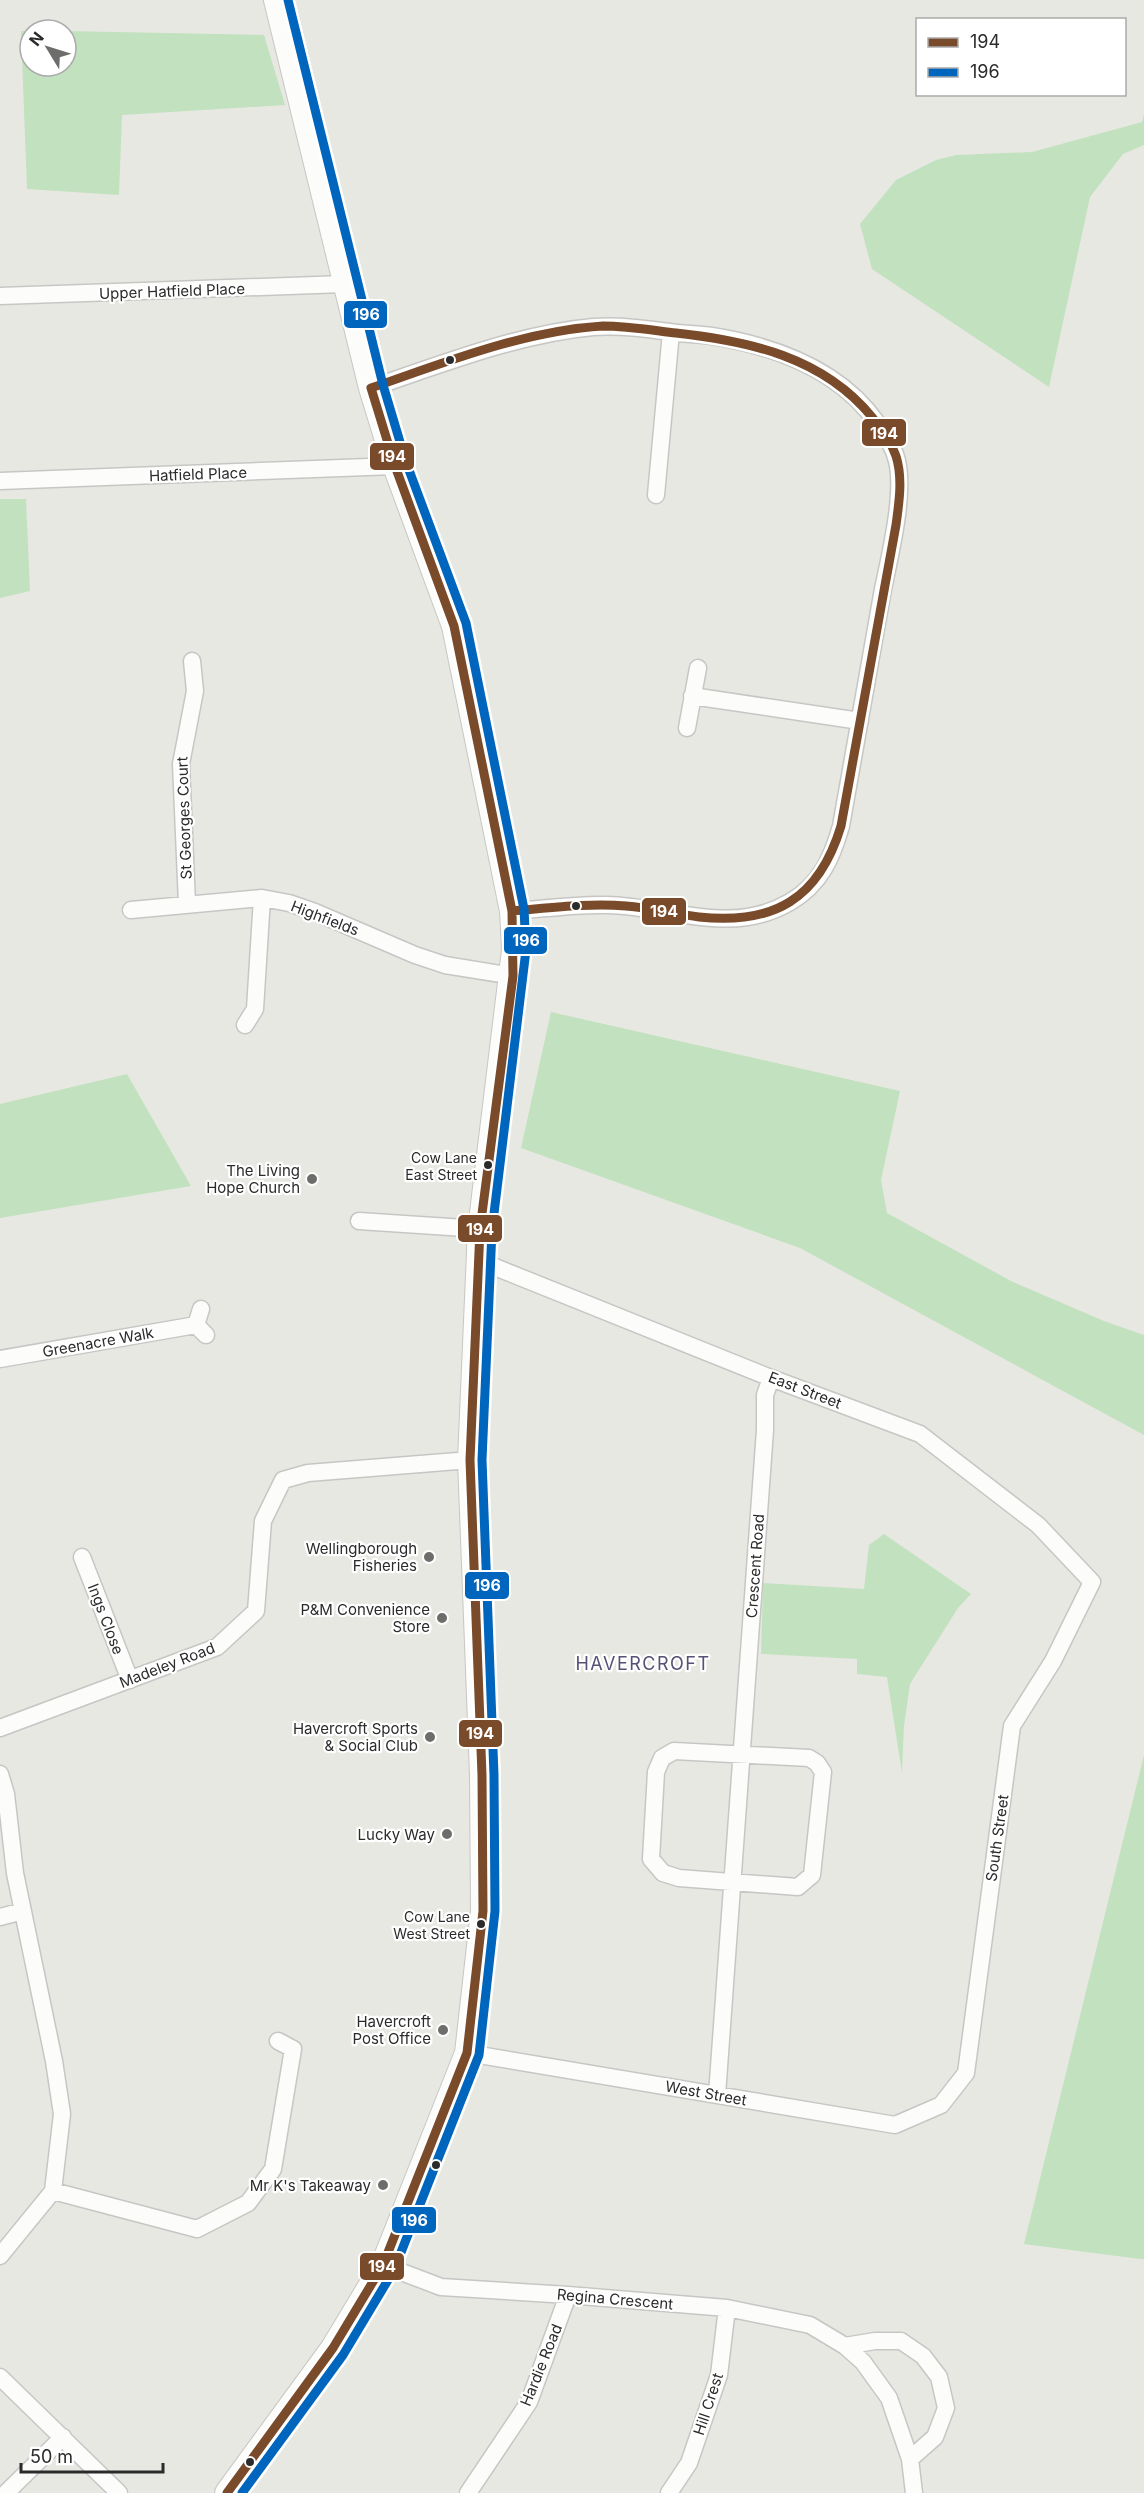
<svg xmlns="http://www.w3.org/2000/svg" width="1144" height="2493" font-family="Inter,sans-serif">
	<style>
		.green { fill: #c2e1bf }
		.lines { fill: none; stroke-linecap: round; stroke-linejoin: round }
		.minor-casing { stroke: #c6c6c5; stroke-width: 19 }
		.secondary-casing { stroke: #c6c6c5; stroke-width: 26 }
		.minor { stroke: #fcfcfb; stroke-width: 16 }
		.secondary { stroke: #fcfcfb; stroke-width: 24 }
		.bus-1-casing { stroke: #fff; stroke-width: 14 }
		.bus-2-casing { stroke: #fff; stroke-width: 14 }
		.bus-1 { stroke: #7a4b2a; stroke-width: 9 }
		.bus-2 { stroke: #0065bd; stroke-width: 9 }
		.bus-dot { fill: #2b2b2b; stroke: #fff; stroke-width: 2 }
		.poi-dot { fill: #6d6d6b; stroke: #fff; stroke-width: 2 }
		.labels { text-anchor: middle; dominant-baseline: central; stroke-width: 4.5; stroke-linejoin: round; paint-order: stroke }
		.bus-label { font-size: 14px; fill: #2b2b2b; stroke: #fff; text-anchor: end }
		.street-label { font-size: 15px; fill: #2b2b2b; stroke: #fff }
		.poi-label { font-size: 15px; fill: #2b2b2b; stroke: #fff; text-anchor: end }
		.quarter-label { font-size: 18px; letter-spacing: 1.5px; fill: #575176; stroke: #fff }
		.line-badge { stroke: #fff; stroke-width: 2 }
		.badge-label { font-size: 16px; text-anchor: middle; font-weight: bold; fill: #fff }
	</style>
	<rect width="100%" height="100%" fill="#e8e8e2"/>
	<path class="green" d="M21 31H30V66H66V31L264 35 285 105 122 115 119 195 27 189Z
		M1144 114V145L1123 154 1090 197 1049 387 872 269 860 224 896 180 936 160 956 155 1032 152 1142 122Z
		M0 499H26L30 591 0 598Z
		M551 1012 900 1091 881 1180 887 1213 1011 1281 1104 1321 1144 1335V1435L800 1248 521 1148Z
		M127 1074 191 1186 0 1218V1104Z
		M884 1534 971 1594 958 1608 910 1684 904 1726 902 1773 887 1677 857 1674V1659L761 1654 763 1583 864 1589 869 1545Z
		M1144 1755V2259H1140L1024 2244Z"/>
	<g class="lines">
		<g class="minor-casing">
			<path id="minor" d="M0 296 344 284
				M371 388C442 364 518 334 593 327 619 325 643 328 669 332 683 334 698 334 712 336 774 346 840 370 877 423 885 435 894 447 897 461 905 494 890 555 883 589 869 668 855 747 841 826 832 858 820 885 790 902 731 937 669 906 607 905 576 904 543 909 512 911
				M0 481 395 466
				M656 495 671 332
				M692 696 860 721
				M687 728 698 668
				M187 904 181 764 195 691 192 661
				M131 910 262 898 289 903 315 912 415 955 445 965 513 976
				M245 1025 255 1009 262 898
				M359 1221 480 1229
				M201 1309 196 1325 206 1335
				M0 1359 196 1325
				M82 1557 130 1680
				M0 1728 217 1647 256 1611 263 1521 283 1480 308 1473 470 1460
				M674 1751 809 1758 817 1763 823 1772 812 1875 798 1887 679 1878 663 1873 651 1859 656 1772 662 1758Z
				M0 1774 6 1794 15 1873 54 2061 62 2114 53 2191 0 2256
				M0 1917 23 1911
				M467 2053 895 2125 941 2105 966 2073 1012 1726 1053 1661 1092 1582 1038 1525 920 1434 771 1378 480 1261
				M717 2095 765 1430V1395L771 1378
				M53 2191 197 2229 248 2203 273 2169 293 2049 278 2041
				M383 2265 441 2287 568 2295 727 2308 810 2325 845 2346 863 2362 889 2398 910 2459 914 2493
				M845 2346 875 2341H901L923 2356 939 2377 946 2408 935 2437 910 2459
				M0 2377 119 2493
				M6 2493 63 2437
				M468 2493 529 2402 568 2295
				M669 2493 689 2463 719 2375 727 2308"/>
		</g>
		<g class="secondary-casing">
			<path id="secondary" d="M227 2493 333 2348 383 2265 467 2053 483 1911 482 1775 470 1460 480 1229 514 950 512 911 454 626 395 466 371 388 276 0"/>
		</g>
		<use href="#minor" class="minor"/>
		<use href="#secondary" class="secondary"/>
		<g class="bus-1-casing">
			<path id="bus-1" d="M603 326C627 326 651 330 676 333 749 341 823 357 872 417 882 429 891 442 896 456 903 478 899 503 896 525L841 826C819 899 774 925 699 917 675 914 651 908 626 906 588 903 550 908 512 911L454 626 395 466 371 388C446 362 523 331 603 326Z
				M227 2493 333 2348 383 2265 467 2053 483 1911 482 1775 470 1460 480 1229 513 976 512 911"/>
		</g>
		<g class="bus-2-casing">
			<path id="bus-2" d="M242 2493 343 2355 394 2270 479 2055 495 1911 494 1775 482 1460 492 1230 526 950 524 909 466 623 406 462 383 385 288 0"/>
		</g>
		<use href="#bus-1" class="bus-1"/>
		<use href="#bus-2" class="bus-2"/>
	</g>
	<g class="bus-dot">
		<circle cx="450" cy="360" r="5"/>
		<circle cx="576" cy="906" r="5"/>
		<circle cx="488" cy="1165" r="5"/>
		<circle cx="481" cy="1924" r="5"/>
		<circle cx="436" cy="2165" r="5"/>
		<circle cx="250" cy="2462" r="5"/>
	</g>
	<g class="poi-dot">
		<circle cx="312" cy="1179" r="6"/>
		<circle cx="429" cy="1557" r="6"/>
		<circle cx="442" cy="1618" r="6"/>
		<circle cx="430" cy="1737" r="6"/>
		<circle cx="447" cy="1834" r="6"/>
		<circle cx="443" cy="2030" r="6"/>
		<circle cx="383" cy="2185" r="6"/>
	</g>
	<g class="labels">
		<g class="bus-label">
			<text x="477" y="1157">Cow Lane<tspan x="477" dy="17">East Street</tspan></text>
			<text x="470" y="1916">Cow Lane<tspan x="470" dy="17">West Street</tspan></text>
		</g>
		<g class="street-label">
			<text transform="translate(172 291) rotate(-2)">Upper Hatfield Place</text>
			<text transform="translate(198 474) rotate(-2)">Hatfield Place</text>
			<text transform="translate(184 818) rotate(-92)">St Georges Court</text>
			<text transform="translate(325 918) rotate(21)">Highfields</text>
			<text transform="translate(98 1342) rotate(-10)">Greenacre Walk</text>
			<text transform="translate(805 1390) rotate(21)">East Street</text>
			<text transform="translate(755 1566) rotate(-86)">Crescent Road</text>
			<text transform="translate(106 1619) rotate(69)">Ings Close</text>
			<text transform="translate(167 1665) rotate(-21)">Madeley Road</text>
			<text transform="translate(997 1838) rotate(-82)">South Street</text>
			<text transform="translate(706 2093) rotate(10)">West Street</text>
			<text transform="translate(615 2299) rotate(5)">Regina Crescent</text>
			<text transform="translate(541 2365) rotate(-68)">Hardie Road</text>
			<text transform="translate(708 2404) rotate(-72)">Hill Crest</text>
		</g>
		<g class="poi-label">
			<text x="300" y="1170">The Living<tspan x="300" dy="17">Hope Church</tspan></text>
			<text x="417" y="1548">Wellingborough<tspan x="417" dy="17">Fisheries</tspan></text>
			<text x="430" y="1609">P&amp;M Convenience<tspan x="430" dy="17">Store</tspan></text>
			<text x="418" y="1728">Havercroft Sports<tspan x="418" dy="17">&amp; Social Club</tspan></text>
			<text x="435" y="1834">Lucky Way</text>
			<text x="431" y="2021">Havercroft<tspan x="431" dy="17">Post Office</tspan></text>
			<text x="371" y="2185">Mr K's Takeaway</text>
		</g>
		<g class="quarter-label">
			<text x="643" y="1663">HAVERCROFT</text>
		</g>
	</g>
	<g class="line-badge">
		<rect x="343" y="300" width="45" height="29" rx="6" fill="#0065bd"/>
		<rect x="861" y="418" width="46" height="29" rx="6" fill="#7a4b2a"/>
		<rect x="369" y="442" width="46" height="29" rx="6" fill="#7a4b2a"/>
		<rect x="641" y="897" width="46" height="29" rx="6" fill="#7a4b2a"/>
		<rect x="503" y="926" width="45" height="29" rx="6" fill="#0065bd"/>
		<rect x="457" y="1214" width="46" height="29" rx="6" fill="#7a4b2a"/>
		<rect x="464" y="1571" width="46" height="29" rx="6" fill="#0065bd"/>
		<rect x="458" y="1719" width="45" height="29" rx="6" fill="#7a4b2a"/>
		<rect x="391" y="2206" width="46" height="28" rx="6" fill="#0065bd"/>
		<rect x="359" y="2252" width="46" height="29" rx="6" fill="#7a4b2a"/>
	</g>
	<g class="badge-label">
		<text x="366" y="320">196</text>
		<text x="884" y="439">194</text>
		<text x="392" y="462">194</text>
		<text x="664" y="917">194</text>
		<text x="526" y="946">196</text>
		<text x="480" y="1235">194</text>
		<text x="487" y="1591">196</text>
		<text x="480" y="1739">194</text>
		<text x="414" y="2226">196</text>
		<text x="382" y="2272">194</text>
	</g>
	<rect x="916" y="18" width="210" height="78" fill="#ffffff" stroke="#aaaaaa" stroke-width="1.5"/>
	<rect x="928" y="38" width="30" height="9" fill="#7a4b2a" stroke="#aaaaaa" stroke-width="1.5"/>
	<text x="970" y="48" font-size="18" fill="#2b2b2b">194</text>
	<rect x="928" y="68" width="30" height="9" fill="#0065bd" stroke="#aaaaaa" stroke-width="1.5"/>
	<text x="970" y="78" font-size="18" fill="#2b2b2b">196</text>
	<g transform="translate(48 48) rotate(308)"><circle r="28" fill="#ffffff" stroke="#aaaaaa" stroke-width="1.5"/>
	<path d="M0-4.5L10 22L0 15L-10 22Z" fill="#6d6d6b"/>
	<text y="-9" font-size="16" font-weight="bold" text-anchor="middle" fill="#2b2b2b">N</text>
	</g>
	<path d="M21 2463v9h142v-9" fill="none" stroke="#2b2b2b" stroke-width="3"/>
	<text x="30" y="2463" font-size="18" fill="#2b2b2b" stroke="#ffffff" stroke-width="4.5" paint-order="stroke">50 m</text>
</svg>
